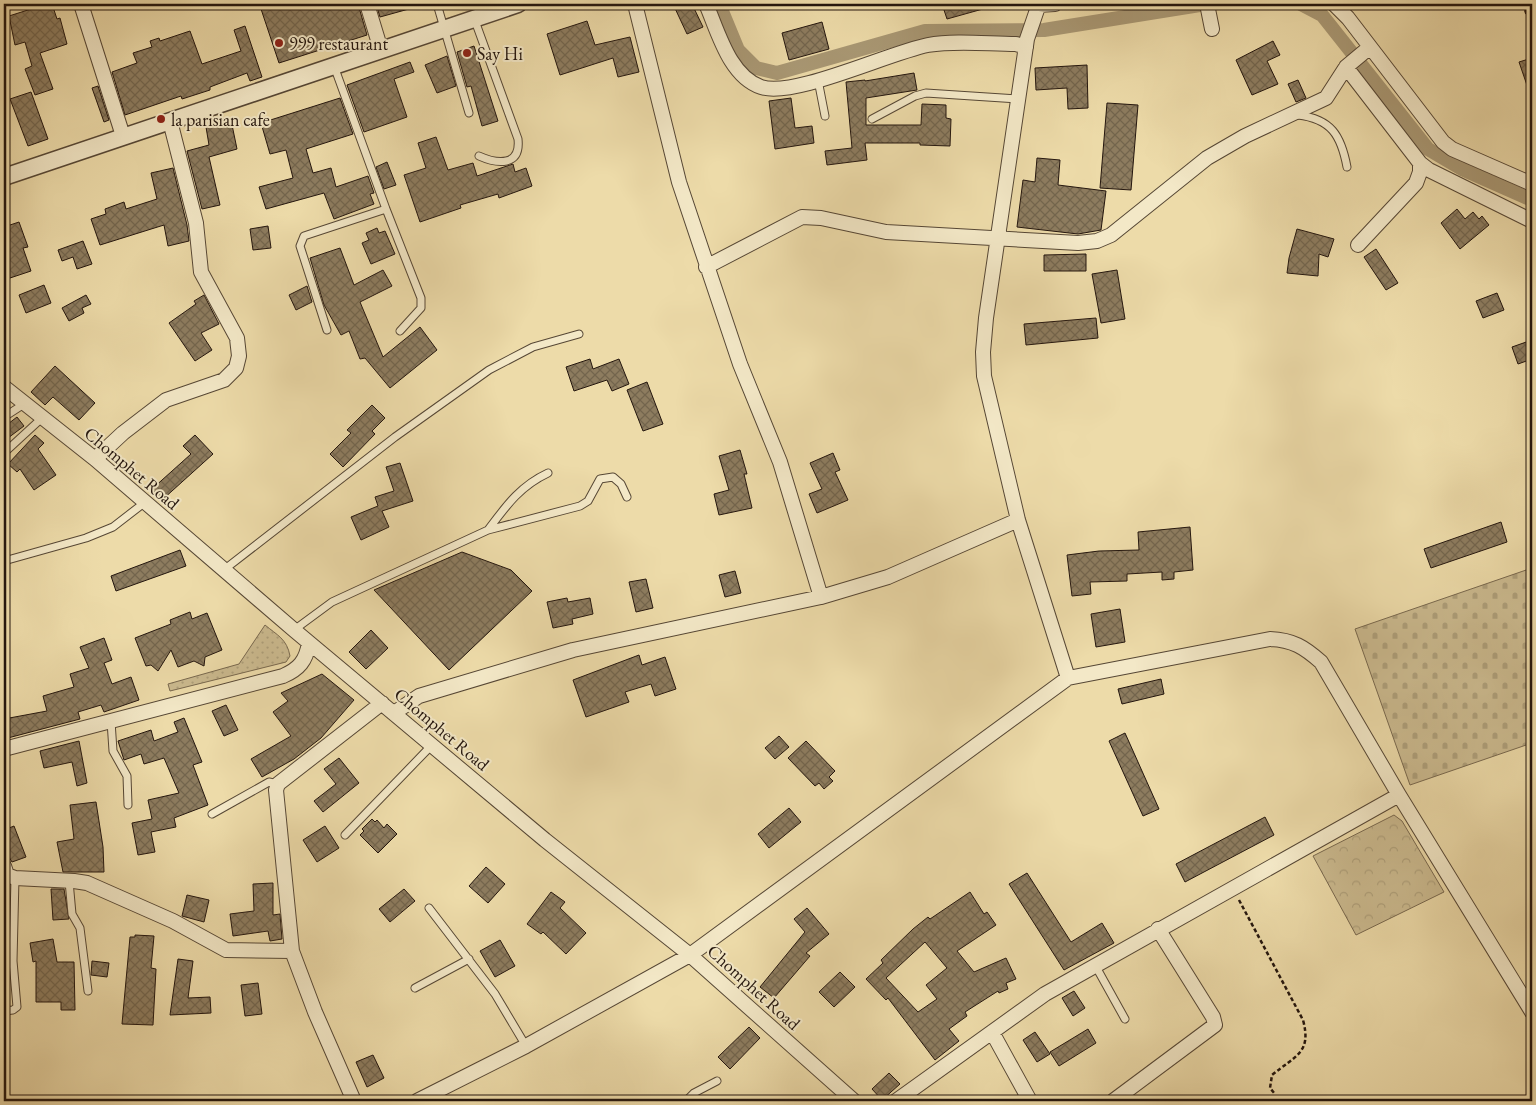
<svg xmlns="http://www.w3.org/2000/svg" width="1536" height="1105" font-family="'EB Garamond',serif">
	<style>
		.grass { fill: url(#grass-dots); stroke: #78684e }
		.forest { fill: url(#forest-crowns); stroke: #78684e }
		.cemetery { fill: url(#cemetery-stones); stroke: #78684e }
		.lines { fill: none; stroke-linecap: round; stroke-linejoin: round }
		.canal { stroke: #a99874; stroke-width: 14 }
		.building { fill: url(#building-cross-hatch); stroke: #24160e; fill-rule: evenodd }
		.service-casing { stroke: #564735; stroke-width: 9 }
		.minor-casing { stroke: #564735; stroke-width: 16 }
		.tertiary-casing { stroke: #564735; stroke-width: 19 }
		.path { stroke: #24160e; stroke-width: 2.5; stroke-dasharray: 4 2.5; stroke-linecap: butt }
		.service { stroke: #f3e8c7; stroke-width: 7 }
		.minor { stroke: #f3e8c7; stroke-width: 14 }
		.tertiary { stroke: #f3e8c7; stroke-width: 16 }
		.poi-dot { fill: #8f2418; stroke: #f3e8c7; stroke-width: 2 }
		.labels { text-anchor: middle; dominant-baseline: central; stroke-width: 4; stroke-linejoin: round; paint-order: stroke }
		.poi-label { font-size: 18px; fill: #24160e; stroke: #f3e8c7; text-anchor: start }
		.street-label { font-size: 18px; fill: #24160e; stroke: #f3e8c7 }
	</style>
	<defs>
		<pattern id="grass-dots" width="8" height="8" patternUnits="userSpaceOnUse" patternTransform="scale(1.25)"><rect width="8" height="8" fill="#cbba8f"/><path d="M2 2h.1M6 6h.1" fill="none" stroke="#ae9f7a" stroke-width="1.8" stroke-linecap="round"/></pattern>
		<pattern id="forest-crowns" width="20" height="18" patternUnits="userSpaceOnUse" patternTransform="scale(1.25)"><rect width="20" height="18" fill="#cbba8f"/><path d="M2 6a3 3 0 1 1 6 0M12 15a3 3 0 1 1 6 0" fill="none" stroke="#ae9f7a"/></pattern>
		<pattern id="cemetery-stones" width="16" height="16" patternUnits="userSpaceOnUse" patternTransform="scale(1.25)"><rect width="16" height="16" fill="#cbba8f"/><path d="M2 7V4a2 2 0 0 1 4 0v3zM10 15v-3a2 2 0 0 1 4 0v3z" fill="#ae9f7a"/></pattern>
		<pattern id="building-cross-hatch" width="8" height="8" patternUnits="userSpaceOnUse" patternTransform="scale(1.25)"><rect width="8" height="8" fill="#8d7c5f"/><path d="M0 0l8 8M0 8l8-8" fill="none" stroke="#73654d"/></pattern>
	</defs>
	<rect width="100%" height="100%" fill="#eddba9"/>
	<filter id="stains"><feTurbulence type="fractalNoise" baseFrequency=".004" numOctaves="4"/><feColorMatrix values="0 0 0 0 .2 0 0 0 0 .09 0 0 0 0 .02 0 0 0 .5 -.17"/></filter>
	<radialGradient id="worn" r=".72"><stop offset=".6" stop-color="#630" stop-opacity="0"/><stop offset="1" stop-color="#630" stop-opacity=".3"/></radialGradient>
	<path class="grass" d="M265 625C277 635 287 639 290 656L286 662 170 691 168 684 239 664Z"/>
	<path class="forest" d="M1394 815 1402 821 1444 892 1356 935 1313 856Z"/>
	<path class="cemetery" d="M1532 568V743L1410 785 1355 629Z"/>
	<g class="lines">
		<path class="canal" d="M719 4 738 50 756 68 777 73 925 31 1044 30 1206 4
			M1301 4 1322 15 1428 149 1462 169 1532 200"/>
	</g>
	<path class="building" d="M29 4H52L57 19 60 18 67 44 40 53 53 89 35 95 25 69 32 66 25 42 15 45 9 16 31 9Z
		M278 4H358L367 35 279 63 261 9Z
		M376 4H416V7L380 17Z
		M673 4H692L703 27 687 34Z
		M942 4H989L990 7 947 19Z
		M587 21 595 45 630 37 639 72 618 77 613 58 560 75 547 34Z
		M822 22 829 49 789 60 782 33Z
		M245 26 262 77 250 81 247 73 210 87V90L182 99 181 96 125 115 112 72 137 63 133 53 152 47 150 41 159 38 160 41 190 31 202 64 241 51 234 30Z
		M1273 41 1280 55 1267 61 1278 84 1252 95 1236 60Z
		M474 46 498 121 482 126 471 86 467 87 457 52Z
		M447 56 456 86 437 93 425 65Z
		M1532 58V97H1531L1519 62Z
		M410 62 414 72 394 79 407 117 364 132 347 85Z
		M1087 65 1088 108 1068 109 1067 88 1036 90 1035 68Z
		M914 73 917 90 866 98V125H921L922 104 946 105V118L951 119 950 146 920 145V143H865L867 160 827 165 825 151 852 148 846 82 865 80V81Z
		M1298 80 1306 98 1296 102 1288 84Z
		M98 86 109 120 104 122 92 88Z
		M31 92 48 139 28 146 10 99Z
		M340 98 353 134 306 149 313 173 331 168 336 187 368 176 374 193 370 194 374 204 334 219 324 193 266 209 259 187 293 178 286 150 270 154 261 123Z
		M791 98 795 128 812 126 814 143 775 149 769 101Z
		M1107 103 1138 105 1131 190 1100 188Z
		M231 120 237 149 209 157 220 205 202 209 187 151 209 145 206 127Z
		M436 137 448 170 473 163 477 176 513 164 515 172 526 168 532 186 499 198 498 194 460 205 461 208 420 222 404 175 426 168 418 143Z
		M1037 158 1060 160 1058 185 1106 191 1101 230 1078 234 1017 227 1023 180 1035 182Z
		M387 162 396 185 384 189 376 167Z
		M173 168 187 225 189 241 168 246 164 225 100 245 91 219 106 214 105 209 124 202 126 209 157 199 151 173Z
		M1457 209 1465 219 1473 212 1479 219 1482 216 1489 225 1460 249 1441 223Z
		M19 222 28 247 23 248 31 271 4 280V227Z
		M268 226 271 248 253 250 250 229Z
		M377 228 379 233 385 231 395 254 371 264 362 243 369 240 366 233Z
		M1297 229 1334 239 1328 257 1319 254 1318 276 1287 273 1289 258Z
		M83 241 92 264 77 269 73 257 62 261 58 250Z
		M340 248 354 285 383 270 392 286 360 302 383 357 420 327 437 350 390 388 365 358 360 359 349 331 341 335 324 305 310 258Z
		M1376 249 1398 283 1386 290 1364 257Z
		M1086 254V271H1044V255Z
		M1117 270 1125 319 1101 323 1092 274Z
		M44 285 51 303 26 313 19 295Z
		M307 286 312 302 296 310 289 295Z
		M1497 293 1504 310 1483 318 1476 301Z
		M86 295 91 304 82 308 84 313 69 321 62 308Z
		M204 295 219 324 201 333 212 350 195 361 169 323 196 304 194 301Z
		M1096 318 1098 338 1026 345 1024 324Z
		M1532 340V359L1518 364 1512 347Z
		M590 359 593 369 619 359 629 384 612 391 607 380 574 391 566 367Z
		M55 366 95 403 79 420 53 397 45 405 31 392Z
		M647 382 663 424 643 431 627 390Z
		M372 405 385 418 372 431 375 434 343 467 330 454 351 433 347 430Z
		M17 417 24 426 4 441V427Z
		M35 435 44 443 38 449 56 475 34 490 20 469 17 472 8 464Z
		M195 435 213 454 162 500 152 489 191 454 183 446Z
		M740 450 747 474H744L752 508 719 515 714 494 729 490 719 456Z
		M833 453 840 470 835 472 848 500 817 513 809 494 822 489 810 463Z
		M400 463 413 501 382 511 389 527 361 540 351 517 378 506 375 497 394 491 386 467Z
		M1501 522 1507 542 1431 568 1424 549Z
		M1190 527 1193 570 1174 572V579L1162 580V572L1127 574V581L1090 582 1091 594 1072 596 1067 555 1099 551 1139 550 1138 532Z
		M180 550 186 566 116 591 111 576Z
		M462 552 511 570 532 591 449 670 374 590Z
		M735 571 741 593 725 597 719 575Z
		M646 579 653 608 636 612 629 582Z
		M567 598 568 602 590 598 593 614 572 619 573 624 553 628 547 602Z
		M1120 609 1125 642 1096 647 1091 614Z
		M190 612 192 619 207 613 222 650 205 657 204 666 194 661 178 667 171 650 158 671 151 665 146 666 135 638 171 624 170 620Z
		M371 630 388 648 366 669 349 652Z
		M104 638 112 660 104 663 112 684 131 677 139 700 104 712 101 705 78 712 80 719 4 739V719L47 711 43 696 74 687 70 674 89 668 80 647Z
		M639 655 642 665 665 657 676 689 655 696 651 684 625 692 629 702 586 717 573 680Z
		M322 674 354 700 321 738 294 759 262 777 251 759 291 736 273 712 288 701 281 693Z
		M1161 679 1164 694 1122 704 1118 689Z
		M226 705 238 730 224 736 212 711Z
		M184 718 202 762 193 765 208 805 174 818 176 827 151 832 155 852 138 855 132 823 152 819 148 800 179 793 164 758 144 764 141 754 124 760 118 741 151 730 154 741 178 732 174 722Z
		M1125 733 1159 809 1143 816 1109 741Z
		M779 736 789 747 775 759 765 748Z
		M79 741 87 783 77 786 72 762 44 768 40 751Z
		M806 741 835 771 829 777 833 781 824 789 819 783 815 786 788 758Z
		M339 758 359 783 323 812 314 801 336 784 324 769Z
		M96 802 103 847 104 872H63L57 842 74 839 70 805Z
		M789 808 801 822 769 848 758 834Z
		M1265 817 1274 835 1185 882 1176 864Z
		M372 819 375 822 377 820 384 828 387 824 397 834 378 853 360 835 364 831 362 829Z
		M14 826 26 857 12 862 4 849V830Z
		M325 826 339 848 317 862 303 840Z
		M486 867 505 884 488 903 469 886Z
		M1027 873 1071 942 1102 923 1114 943 1064 970 1009 884Z
		M273 883V915L280 914 282 939 270 941 268 931 233 936 230 914 254 911 253 884Z
		M51 889H64L69 919 53 920Z
		M404 889 415 901 390 922 379 909Z
		M551 892 565 902 560 908 586 933 566 954 543 932 541 934 527 924Z
		M970 892 984 914 987 912 996 925 957 951 974 972 1006 958 1016 979 1006 983 1008 989 999 993 998 991 965 1012 967 1016 949 1029 959 1041 935 1060 888 998 886 1000 866 979 883 963 881 960 913 929 928 917 930 919ZM925 942 947 968 926 985 937 999 918 1012 886 978Z
		M187 895 209 900 204 922 182 916Z
		M807 908 829 934 806 953 810 956 774 998 760 987 805 932 794 919Z
		M135 935 154 936 151 968 156 969 153 1025 122 1024 130 937H135Z
		M53 939 57 962H74L75 1010H61V1002H36V961L33 962 30 943Z
		M500 940 515 966 495 977 480 951Z
		M178 959 193 961 188 998 210 997 211 1013 170 1015Z
		M92 961 109 963 107 977 91 975Z
		M840 972 855 987 834 1007 819 992Z
		M258 983 262 1014 245 1016 241 985Z
		M1074 991 1085 1008 1073 1016 1062 998Z
		M749 1027 760 1038 730 1069 718 1057Z
		M1088 1029 1096 1043 1059 1066 1050 1052Z
		M1035 1032 1050 1054 1037 1062 1023 1040Z
		M373 1055 384 1078 367 1087 356 1062Z
		M889 1073 900 1084 882 1100 872 1089Z"/>
	<g class="lines">
		<g class="service-casing">
			<path id="service" d="M437 4 469 113
				M474 18 518 139C521 167 497 164 479 156
				M334 66 386 209 421 298V308L400 331
				M818 80 825 116
				M1298 115C1331 119 1341 135 1347 167
				M872 119 915 96 926 93 1018 99
				M327 330 300 246 304 236 386 209
				M4 417 24 404
				M4 453 42 418
				M488 530C506 506 520 486 548 473
				M4 561 86 538 113 527 144 503
				M225 569 395 437 489 370 533 347 579 334
				M294 630 332 602 488 530 580 506 588 501 600 479 613 477 621 484 627 497
				M111 721 113 751 127 776 128 805
				M212 814 269 782 278 784
				M345 835 432 745
				M69 881 72 914 80 928 88 991
				M429 908 495 994 526 1046
				M1095 965 1125 1019
				M415 988 469 959
				M4 1011 13 1010 17 1007 13 961 15 878
				M686 1101 694 1093 717 1081"/>
		</g>
		<g class="minor-casing">
			<path id="minor" d="M81 4 123 136
				M367 4 381 50
				M635 4 679 182 740 364 780 462 821 597
				M706 4C718 31 729 76 761 87 794 98 888 53 928 45 956 40 988 44 1016 44L1026 47
				M1039 4 1027 39 986 318 983 352 984 376 1018 520 1068 678
				M1207 4 1212 29
				M1334 4 1348 18 1443 142 1452 149 1532 184
				M1038 5 1055 4
				M1346 67 1420 163 1429 170 1532 221
				M1358 245 1416 183 1420 172V163
				M706 267 802 217 821 218 886 232 1078 243 1097 241 1111 235 1207 158 1245 136 1326 98 1346 67 1370 47
				M4 387 95 459 294 630 545 840 690 955 854 1101
				M95 459 123 433 166 400 224 380 236 368 239 356 237 338 201 272 196 223 170 121
				M394 713 419 696 573 650 821 597 888 577 1018 520
				M4 749 283 676C299 669 306 661 309 643
				M4 866 7 875 15 878 74 881 87 883 173 921 226 950 292 951 315 1012 354 1101
				M292 951 276 790 278 784 382 703
				M992 1032 1030 1101
				M417 1101 526 1046 690 955 1068 678 1270 639C1293 640 1304 647 1321 662L1399 795 1532 1012
				M896 1101 1045 994 1399 795
				M1113 1101 1215 1025 1213 1017 1158 929"/>
		</g>
		<g class="tertiary-casing">
			<path id="tertiary" d="M4 177 518 4"/>
		</g>
		<path class="path" d="M1523 4 1532 30
			M1239 900 1303 1020C1312 1053 1295 1056 1272 1075L1270 1088 1275 1094"/>
		<use href="#service" class="service"/>
		<use href="#minor" class="minor"/>
		<use href="#tertiary" class="tertiary"/>
	</g>
	<g class="poi-dot">
		<circle cx="279" cy="43" r="5"/>
		<circle cx="467" cy="53" r="5"/>
		<circle cx="161" cy="119" r="5"/>
	</g>
	<g class="labels">
		<g class="poi-label">
			<text x="289" y="43">999 restaurant</text>
			<text x="477" y="53">Say Hi</text>
			<text x="171" y="119">la parisian cafe</text>
		</g>
		<g class="street-label">
			<text transform="translate(132 468) rotate(40)">Chomphet Road</text>
			<text transform="translate(442 729) rotate(40)">Chomphet Road</text>
			<text transform="translate(754 987) rotate(42)">Chomphet Road</text>
		</g>
	</g>
	<rect width="1536" height="1105" fill="none" stroke="#eddba9" stroke-width="20"/>
	<rect x="5" y="5" width="1526" height="1095" fill="none" stroke="#24160e" stroke-width="2.5"/>
	<rect x="10" y="10" width="1516" height="1085" fill="none" stroke="#24160e"/>
	<rect width="100%" height="100%" filter="url(#stains)"/>
	<rect width="100%" height="100%" fill="url(#worn)"/>
</svg>
